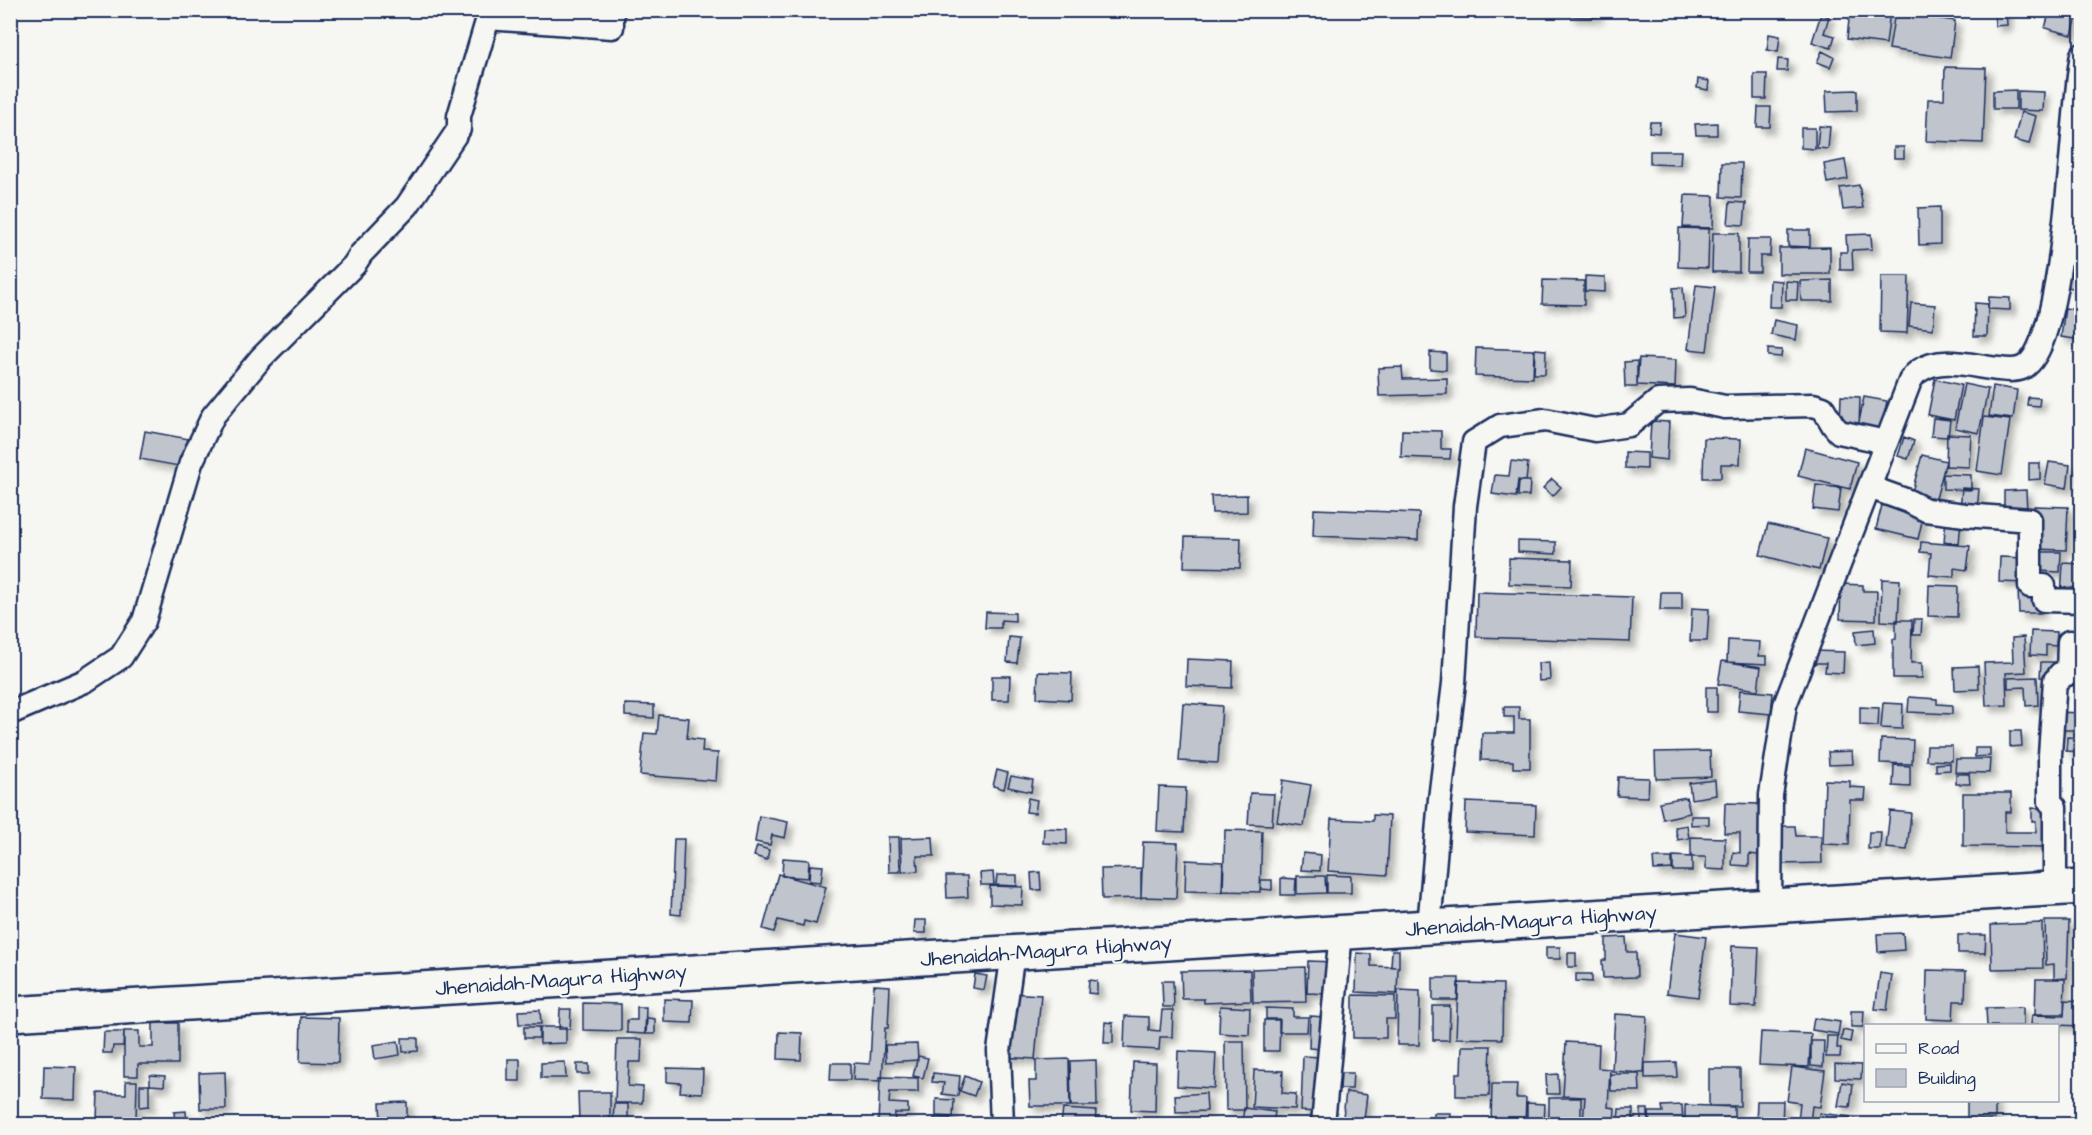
<svg xmlns="http://www.w3.org/2000/svg" width="2092" height="1135" font-family="'Architects Daughter',sans-serif">
	<style>
		.building { fill: #c0c4cd; stroke: #1b2f5e; stroke-width: 1.5; filter: url(#shadow) }
		.lines { fill: none; stroke-linecap: round; stroke-linejoin: round }
		.minor-casing { stroke: #1b2f5e; stroke-width: 27 }
		.highway-casing { stroke: #1b2f5e; stroke-width: 38 }
		.minor { stroke: #f6f6f2; stroke-width: 22 }
		.highway { stroke: #f6f6f2; stroke-width: 33 }
		.labels { text-anchor: middle; dominant-baseline: central; stroke-width: 4.5; stroke-linejoin: round; paint-order: stroke }
		.street-label { font-size: 21px; fill: #1b2f5e; stroke: #f6f6f2 }
	</style>
	<defs>
		<filter id="shadow"><feDropShadow dx="5.5" dy="5.5" stdDeviation="3" flood-color="#0004"/></filter>
	</defs>
	<rect width="100%" height="100%" fill="#f6f6f2"/>
	<filter id="ink" filterUnits="userSpaceOnUse"><feTurbulence type="fractalNoise" baseFrequency=".0167" numOctaves="2"/><feDisplacementMap in="SourceGraphic" scale="12" xChannelSelector="R" yChannelSelector="G"/><feConvolveMatrix kernelMatrix="1 2 1 2 8 2 1 2 1" color-interpolation-filters="sRGB"/></filter>
	<g filter="url(#ink)">
		<path class="building" d="M1570 10H1597V17L1570 16Z
			M1850 10 1890 11 1886 44 1847 39Z
			M1994 10H2006L2007 25 1995 26Z
			M2050 10H2079L2072 35 2045 28Z
			M1895 12 1955 21 1950 58 1889 49Z
			M1821 14 1829 17 1824 33 1835 36 1831 48 1812 42Z
			M1769 34 1780 36 1778 52 1767 50Z
			M1822 51 1834 57 1830 67 1817 62Z
			M1778 59 1788 60 1787 71H1777Z
			M1945 67 1986 68 1983 143 1926 141 1928 99H1944Z
			M1754 74H1767L1766 99H1754Z
			M1698 79 1709 81 1708 90 1697 88Z
			M1857 90V111L1827 112 1826 91Z
			M2016 90V109H1993V91Z
			M2018 91 2044 92 2043 111 2018 110Z
			M1758 107H1771L1770 127H1757Z
			M2021 112 2036 116 2029 144 2014 140Z
			M1650 122H1660L1659 133 1649 132Z
			M1717 123V135H1696L1695 124Z
			M1819 126 1830 127 1828 149 1817 148Z
			M1801 128H1815V149L1801 148Z
			M1894 147H1904V158H1894Z
			M1650 151H1681L1680 165 1650 164Z
			M1845 160 1848 179 1827 183 1824 164Z
			M1722 163H1742L1741 198 1721 197Z
			M1859 185 1863 208 1843 210 1840 188Z
			M1685 195 1714 196 1713 228 1683 227Z
			M1730 202 1746 203 1744 225 1728 224Z
			M1940 207V244L1919 245 1918 208Z
			M1679 228 1709 229 1708 268 1678 267Z
			M1788 230H1810V247L1788 246Z
			M1713 233H1739V272H1712Z
			M1871 234 1872 249 1852 250 1853 270H1840V252H1847L1846 235Z
			M1748 239H1771L1770 256H1760V272H1747Z
			M1830 247V274H1779V248Z
			M2072 264 2082 266V303L2078 302 2080 290 2068 287Z
			M1585 276 1605 277V292L1585 291Z
			M1881 276H1909L1907 333 1880 332Z
			M1543 280 1584 281V305L1542 304Z
			M1770 280 1782 281 1781 307H1769Z
			M1832 280V301H1801L1800 281Z
			M1786 281 1798 282 1797 300H1786Z
			M1696 285 1715 287 1707 351 1688 349Z
			M1683 287 1685 317 1674 318 1673 288Z
			M1989 297 2010 298V310L1988 309Z
			M1911 303 1935 305 1933 329 1909 326Z
			M1975 303 1988 304 1987 336H1974Z
			M2065 308 2082 311V340L2061 337Z
			M1774 320 1798 325 1796 340 1771 335Z
			M1476 348 1534 350 1533 378 1475 376Z
			M1535 349 1546 350 1545 374H1534Z
			M1768 349 1782 350 1781 357 1768 356Z
			M1430 352 1446 353V370L1430 369Z
			M1639 358 1676 360 1675 387 1637 385Z
			M1637 361V387H1625L1624 362Z
			M1402 367 1403 379 1447 378V394L1379 396 1378 368Z
			M1935 379 1961 385 1954 420 1928 415Z
			M1964 384 1988 389 1979 433 1955 428Z
			M1993 386 2017 390 2013 419 1989 416Z
			M1841 396 1860 397 1859 427 1840 426Z
			M1864 397 1887 401 1881 431 1858 427Z
			M2028 397 2040 398 2039 406 2027 405Z
			M1984 417 2010 420 2002 475 1977 471Z
			M1933 418 1950 420 1948 437 1931 436Z
			M1651 421 1669 422 1667 460 1649 458Z
			M1402 430 1441 431V449H1451L1450 459 1401 457Z
			M145 431 189 439 184 467 140 459Z
			M1947 434 1971 435 1969 467 1946 466Z
			M1904 437 1914 441 1908 459 1898 456Z
			M1704 438 1741 439 1740 464H1721V478H1703Z
			M1805 448 1857 462 1850 489 1798 476Z
			M1625 452 1647 453V469L1625 468Z
			M1922 455 1946 461 1934 506 1910 499Z
			M1511 461 1528 463 1526 481 1518 480 1516 497 1492 494 1495 475 1509 476Z
			M2049 462 2070 465 2067 488 2045 484Z
			M2029 463H2040V479L2029 480Z
			M1943 474 1971 475V490L1943 489Z
			M1552 479 1561 487 1553 496 1543 488Z
			M1519 481H1530L1529 496H1518Z
			M1816 485 1841 488 1838 512 1813 509Z
			M1962 488 1979 489 1977 512 1960 511Z
			M2026 490 2027 512 2004 513V491Z
			M1247 495V512L1212 513 1211 496Z
			M1884 497 1923 517 1918 539 1876 529Z
			M2034 506 2068 507 2066 550 2033 549Z
			M1314 509 1419 513 1418 540 1313 536Z
			M1946 518 1961 520 1959 544 1944 542Z
			M1768 524 1827 538 1819 570 1760 555Z
			M1185 537 1241 538 1240 568 1184 567Z
			M1518 541 1556 542V554L1518 552Z
			M1921 542 1970 546 1967 570 1954 568V577L1929 575 1931 553 1920 552Z
			M2041 552H2061L2060 572 2040 571Z
			M2000 557 2027 558 2026 583 1999 582Z
			M1509 558 1572 560 1571 586 1509 584Z
			M2063 563 2082 564V598L2061 597Z
			M1882 579 1900 580 1898 622 1881 621Z
			M1841 584 1863 585V591H1877L1876 620 1840 619Z
			M1929 585 1958 586 1957 617 1928 616Z
			M2039 588 2040 613H2019L2018 589Z
			M1477 592 1632 597 1630 642 1476 637Z
			M1661 592H1682V610H1660Z
			M1692 608 1709 609 1707 641H1690Z
			M986 612 1015 613V621L1001 620V628H985Z
			M1914 619H1922L1921 635H1913Z
			M1896 620H1912L1911 663H1922V678H1893V639H1896Z
			M1874 629 1875 643 1856 645 1855 631Z
			M2031 631 2057 632 2056 646 2046 645V656L2030 655Z
			M1009 637 1020 638 1017 663 1007 662Z
			M2024 637 2026 672 2006 673 2007 705 1986 706 1984 663 2013 662 2012 638Z
			M1728 640 1760 642 1759 656H1767V664L1727 662Z
			M1813 651 1844 652 1843 673 1825 672 1826 663H1813Z
			M1187 659 1233 661 1232 688 1186 686Z
			M1722 661 1761 667 1758 690 1718 684Z
			M1549 662 1550 680 1539 681 1538 663Z
			M2041 662H2056V678L2040 677Z
			M1978 666 1979 689 1955 690 1954 667Z
			M1038 672 1072 673 1071 700 1037 698Z
			M992 676H1010L1009 700H992Z
			M2037 677 2038 705 2026 706 2025 687 2008 688V678Z
			M1706 687H1717V712H1706Z
			M1740 690 1773 693 1771 714 1738 711Z
			M1909 697 1937 699V704L1952 705V714L1908 712Z
			M1183 703 1222 706 1218 763 1179 761Z
			M1883 703 1903 704 1902 729 1881 728Z
			M625 704 654 705V718L625 716Z
			M1504 707H1519V719H1530V768H1513V761L1481 760 1482 733H1514V717H1504Z
			M1860 707 1879 708 1878 726 1860 725Z
			M2056 712 2082 713V730H2056Z
			M659 715 689 718 687 738 703 740 702 752 718 753 716 781 640 775 644 733 657 734Z
			M2010 731H2021L2022 746 2010 747Z
			M2067 737 2082 738V752L2066 751Z
			M1881 739 1913 740 1912 764 1880 763Z
			M1927 746H1952V761L1926 760Z
			M1975 748H1990V756L1975 757Z
			M1710 751 1711 777 1656 779 1655 752Z
			M1852 751 1853 764 1829 765 1828 752Z
			M1956 759H1990L1989 773 1955 772Z
			M1950 763V770L1936 771V764Z
			M1894 765 1910 766V787L1893 786Z
			M997 770 1008 773 1004 789 993 786Z
			M1956 774H1969L1970 784H1956Z
			M1011 776 1033 780 1031 792 1008 787Z
			M1618 777 1649 778 1648 797 1617 796Z
			M1283 780 1311 785 1304 826 1277 822Z
			M1715 780 1716 795 1691 799 1689 783Z
			M1825 780 1850 781V787L1866 788 1865 800H1850L1849 845 1823 844Z
			M1159 787 1186 788 1184 832 1157 831Z
			M1250 793 1274 794 1272 825 1248 824Z
			M1963 793H2011V812H2005V832H2036V821H2032V808L2053 809 2051 847 1963 846Z
			M1686 797 1690 813 1663 819 1659 802Z
			M1028 798 1037 800 1035 813 1026 812Z
			M1466 802 1536 805 1535 835 1465 832Z
			M1725 803 1760 804 1758 855 1749 854V866L1732 865 1733 852 1740 853V833H1724Z
			M1890 811 1911 813 1907 850 1886 848Z
			M1373 815 1390 816 1387 875 1328 871 1331 819 1373 821Z
			M759 816 788 822 785 838 772 835 770 845 755 842Z
			M1691 816H1709V824L1691 825Z
			M1687 825 1689 838 1678 840 1675 827Z
			M1777 826H1795L1796 836H1821L1822 863 1781 864Z
			M1044 828 1067 829V844L1043 843Z
			M1225 830 1262 831 1260 892 1223 891Z
			M1869 832H1881L1880 849H1868Z
			M888 837H899L900 872H889Z
			M933 837 934 856H917L918 871 902 872 901 838Z
			M1691 837 1725 838V870L1706 869V857H1691Z
			M674 839H684L681 915 671 914Z
			M1143 842 1178 843 1176 898 1141 897Z
			M757 846 769 850 767 860 754 856Z
			M1303 853 1321 855 1320 871 1301 870Z
			M1673 856 1692 857V871H1673Z
			M783 858 809 860 808 878 782 876Z
			M1653 858H1672V869L1654 870Z
			M1186 860 1223 862 1222 892 1185 891Z
			M810 865 823 866 821 882 809 881Z
			M1141 868V898L1102 899 1101 869Z
			M993 872 994 885H981L980 873Z
			M1040 872 1041 890H1032L1031 873Z
			M778 874 826 887 816 924 804 921 803 926 778 920 774 932 763 929Z
			M997 875H1017V886L996 885Z
			M1327 875 1351 876V893H1327Z
			M946 876H967L968 897 947 898Z
			M1297 876H1325L1326 893 1297 894Z
			M1281 878 1296 879 1295 895H1281Z
			M1261 880H1272V890L1261 889Z
			M990 886 1023 887 1022 905 990 904Z
			M915 920H926V933H914Z
			M2078 920H2082V985H2076Z
			M2045 921H2069L2067 978 2054 979V964L2046 965Z
			M2042 923 2043 968 1992 969 1991 925Z
			M1675 933 1706 937 1698 997 1667 993Z
			M1903 933 1904 950 1878 952 1877 934Z
			M1958 935H1986L1985 953H1958Z
			M1626 937 1627 952H1636L1637 977 1603 978 1602 960H1606V938Z
			M1732 946 1759 947 1756 1007 1730 1006Z
			M1546 947H1560V959H1546Z
			M1392 950H1399V967H1391Z
			M1357 953 1371 954V966L1398 967 1397 994 1356 992Z
			M1568 953H1576V967H1568Z
			M1308 961 1334 962 1332 994 1307 993Z
			M1305 967 1306 1002 1253 1003 1252 969Z
			M1250 970 1251 1001 1204 1003V999H1182L1181 971Z
			M1927 970 1966 971 1965 1001H1954L1953 1020 1926 1019Z
			M1880 973 1892 975 1887 1010 1875 1009Z
			M975 974 987 976 984 990 973 988Z
			M1576 974H1592V982L1576 981Z
			M1433 978H1459L1458 1000H1433Z
			M2036 979H2065L2064 1014H2035Z
			M1089 980 1097 981V994L1088 993Z
			M1162 981H1173L1174 1007H1163Z
			M1458 983 1503 984 1502 1039 1456 1038Z
			M874 985 890 986 888 1028H885L882 1081 853 1080 854 1063 870 1064Z
			M1398 990 1420 991 1419 1045H1397Z
			M1009 993 1041 995 1035 1059 1003 1057Z
			M1353 995 1395 996V1019H1386V1038H1353Z
			M664 999 693 1000 692 1023 664 1022Z
			M2065 1000 2082 1001V1026L2031 1024 2032 1015 2064 1016Z
			M583 1003 621 1004V1031L583 1030Z
			M1220 1006 1250 1008 1249 1035 1219 1033Z
			M1433 1006H1450L1449 1040H1433Z
			M637 1007H646L645 1034 627 1033V1020H637Z
			M2023 1007V1026H1987L1986 1008Z
			M1266 1008 1293 1009V1017H1308L1307 1032H1279V1019H1266Z
			M560 1009H571L570 1029H559Z
			M540 1010 541 1024H519L518 1011Z
			M1162 1010H1173L1172 1037H1160L1159 1050 1124 1048 1125 1016 1149 1017V1030L1160 1031Z
			M1851 1011H1864L1863 1027H1851Z
			M1615 1014 1647 1016 1644 1073 1612 1071Z
			M1310 1016 1325 1017 1323 1049 1309 1048Z
			M301 1017 339 1018 338 1063 300 1062Z
			M647 1018 655 1019V1034H646Z
			M1814 1018 1840 1022 1838 1034 1812 1030Z
			M1264 1020H1280L1279 1051H1264Z
			M1105 1022 1113 1023V1043H1104Z
			M153 1023H178V1064H138V1076H124V1031H139V1047H153Z
			M524 1027H539V1038H524Z
			M540 1027H566V1043L540 1044Z
			M1843 1030 1852 1032 1850 1042 1841 1040Z
			M104 1032H124L123 1046H113L112 1053H103Z
			M779 1032 802 1033 801 1060 778 1059Z
			M1761 1032 1811 1034 1809 1067 1759 1065Z
			M1827 1036H1838L1837 1048H1841L1840 1057H1826Z
			M402 1038H418V1051L403 1052Z
			M617 1039H642L641 1062H629L628 1086 643 1087 642 1103H615Z
			M398 1041 400 1055 375 1059 373 1045Z
			M1225 1041H1244L1245 1110H1226Z
			M1811 1041H1824L1823 1067 1811 1066Z
			M1566 1042 1599 1044 1598 1068 1610 1069 1608 1107 1615 1108 1614 1124H1583L1585 1097 1563 1096Z
			M917 1044 918 1060 886 1062 885 1045Z
			M1462 1046H1491L1489 1096H1456V1073H1461Z
			M1178 1051 1216 1053 1214 1088 1177 1086Z
			M918 1056 928 1058 923 1078 913 1076Z
			M1303 1056 1320 1057 1317 1112 1301 1111Z
			M508 1059H520V1081H508Z
			M1069 1059 1070 1106H1030L1029 1081H1036V1060Z
			M1096 1060 1097 1106H1071L1070 1061Z
			M565 1062 566 1078H541V1063Z
			M1133 1062 1156 1063 1155 1111 1131 1110Z
			M1676 1062 1677 1077 1645 1078V1063Z
			M831 1063H850V1080H830Z
			M577 1064H589V1074H577Z
			M1835 1064 1862 1065 1861 1079 1835 1078Z
			M44 1066 76 1067 75 1100 43 1099Z
			M1792 1067 1825 1071 1820 1107 1812 1106 1810 1123 1798 1121 1800 1103 1787 1101Z
			M667 1068 703 1069 702 1093 680 1092 681 1083 667 1082Z
			M1709 1069H1740V1106H1709Z
			M1254 1070 1283 1071 1282 1093 1296 1094 1295 1109 1252 1107Z
			M225 1072 226 1109H200L199 1073Z
			M933 1073 960 1076 958 1096 942 1094 944 1083 932 1082Z
			M1341 1073H1353L1352 1089H1340Z
			M1558 1074 1559 1094H1547L1546 1075Z
			M1610 1074H1639L1640 1091H1611Z
			M150 1075 165 1076 164 1086 150 1085Z
			M965 1076 979 1082 974 1096 960 1091Z
			M880 1077 918 1078V1092H890L889 1103 908 1104V1113H895L894 1124H878Z
			M126 1081H137L136 1120 97 1119 98 1093 126 1094Z
			M1842 1082 1853 1084 1850 1107 1838 1106Z
			M1492 1084H1517L1516 1098H1526L1525 1124H1491Z
			M140 1085H149V1106L140 1107Z
			M578 1092H610V1121H579Z
			M1346 1092 1367 1095 1364 1119 1343 1117Z
			M1206 1093 1207 1111 1176 1112 1175 1095Z
			M1549 1098H1581V1124H1549Z
			M936 1099 954 1100 953 1117 936 1116Z
			M1967 1100H1995V1119H1967Z
			M1757 1101H1783L1782 1124H1756Z
			M407 1102V1124H381L380 1103Z
			M1527 1103 1545 1104 1544 1124H1527Z
			M614 1104H628V1124H613Z
			M1682 1105 1683 1124H1650L1649 1112H1663L1662 1106Z
			M1685 1105 1734 1107V1124H1685Z
			M1244 1108 1275 1112 1273 1124H1242Z
			M1063 1109 1096 1111 1095 1124H1061Z
			M1619 1109H1633V1124H1618Z
			M1641 1109H1648V1124H1641Z
			M186 1111 187 1124H175L174 1112Z
			M1434 1113H1451L1450 1124H1434Z
			M1819 1113 1851 1117 1850 1124H1817Z
			M432 1117H457V1124H432Z
			M934 1118H950V1124H934Z
			M1331 1119 1345 1121V1119L1371 1122V1124H1331Z
			M1854 1119 1880 1122 1879 1124H1854Z
			M847 1120 874 1121V1124H847Z"/>
		<g class="lines">
			<g class="minor-casing">
				<path id="minor" d="M488 18 612 27V10
					M1869 487 1908 501 1926 510 1965 515 2030 520V586H2044V600L2082 601
					M10 713 85 681 121 657 144 621 191 463 213 416 261 358 354 265 361 254 407 206 459 129V116L488 18V10
					M2055 889V807L2050 802V755L2055 680 2060 679V674H2068L2069 642 2082 643
					M1770 906 1771 795 1785 705 1910 381C1912 378 1915 373 1919 371 1941 355 1975 367 1999 369 2006 370 2015 371 2022 368 2067 351 2071 105 2082 55
					M1429 927 1440 799 1454 683 1465 506 1474 442 1500 426 1545 420 1595 430 1629 425 1658 401 1690 400 1725 407 1813 405 1823 408 1833 425 1839 432 1886 442
					M1002 1124 999 1051 1013 953
					M1323 1124 1341 932"/>
			</g>
			<g class="highway-casing">
				<path id="highway" d="M10 1014 2082 887"/>
			</g>
			<use href="#minor" class="minor"/>
			<use href="#highway" class="highway"/>
		</g>
	</g>
	<g class="labels">
		<g class="street-label">
			<text transform="translate(1531 921) rotate(-4)">Jhenaidah-Magura Highway</text>
			<text transform="translate(1046 951) rotate(-4)">Jhenaidah-Magura Highway</text>
			<text transform="translate(561 980) rotate(-4)">Jhenaidah-Magura Highway</text>
		</g>
	</g>
	<rect width="2092" height="1135" fill="none" stroke="#f6f6f2" stroke-width="36"/>
	<rect x="18" y="18" width="2056" height="1099" fill="none" stroke="#1b2f5e" stroke-width="2" filter="url(#ink)"/>
	<rect x="1864" y="1024" width="195" height="78" fill="#f6f6f2" stroke="#9ea6b7" stroke-width="1.5"/>
	<rect x="1876" y="1044" width="30" height="9" fill="#f6f6f2" stroke="#9ea6b7" stroke-width="1.5"/>
	<text x="1918" y="1054" font-size="18" fill="#1b2f5e">Road</text>
	<rect x="1876" y="1069" width="30" height="18" fill="#c0c4cd" stroke="#9ea6b7" stroke-width="1.5"/>
	<text x="1918" y="1084" font-size="18" fill="#1b2f5e">Building</text>
</svg>
